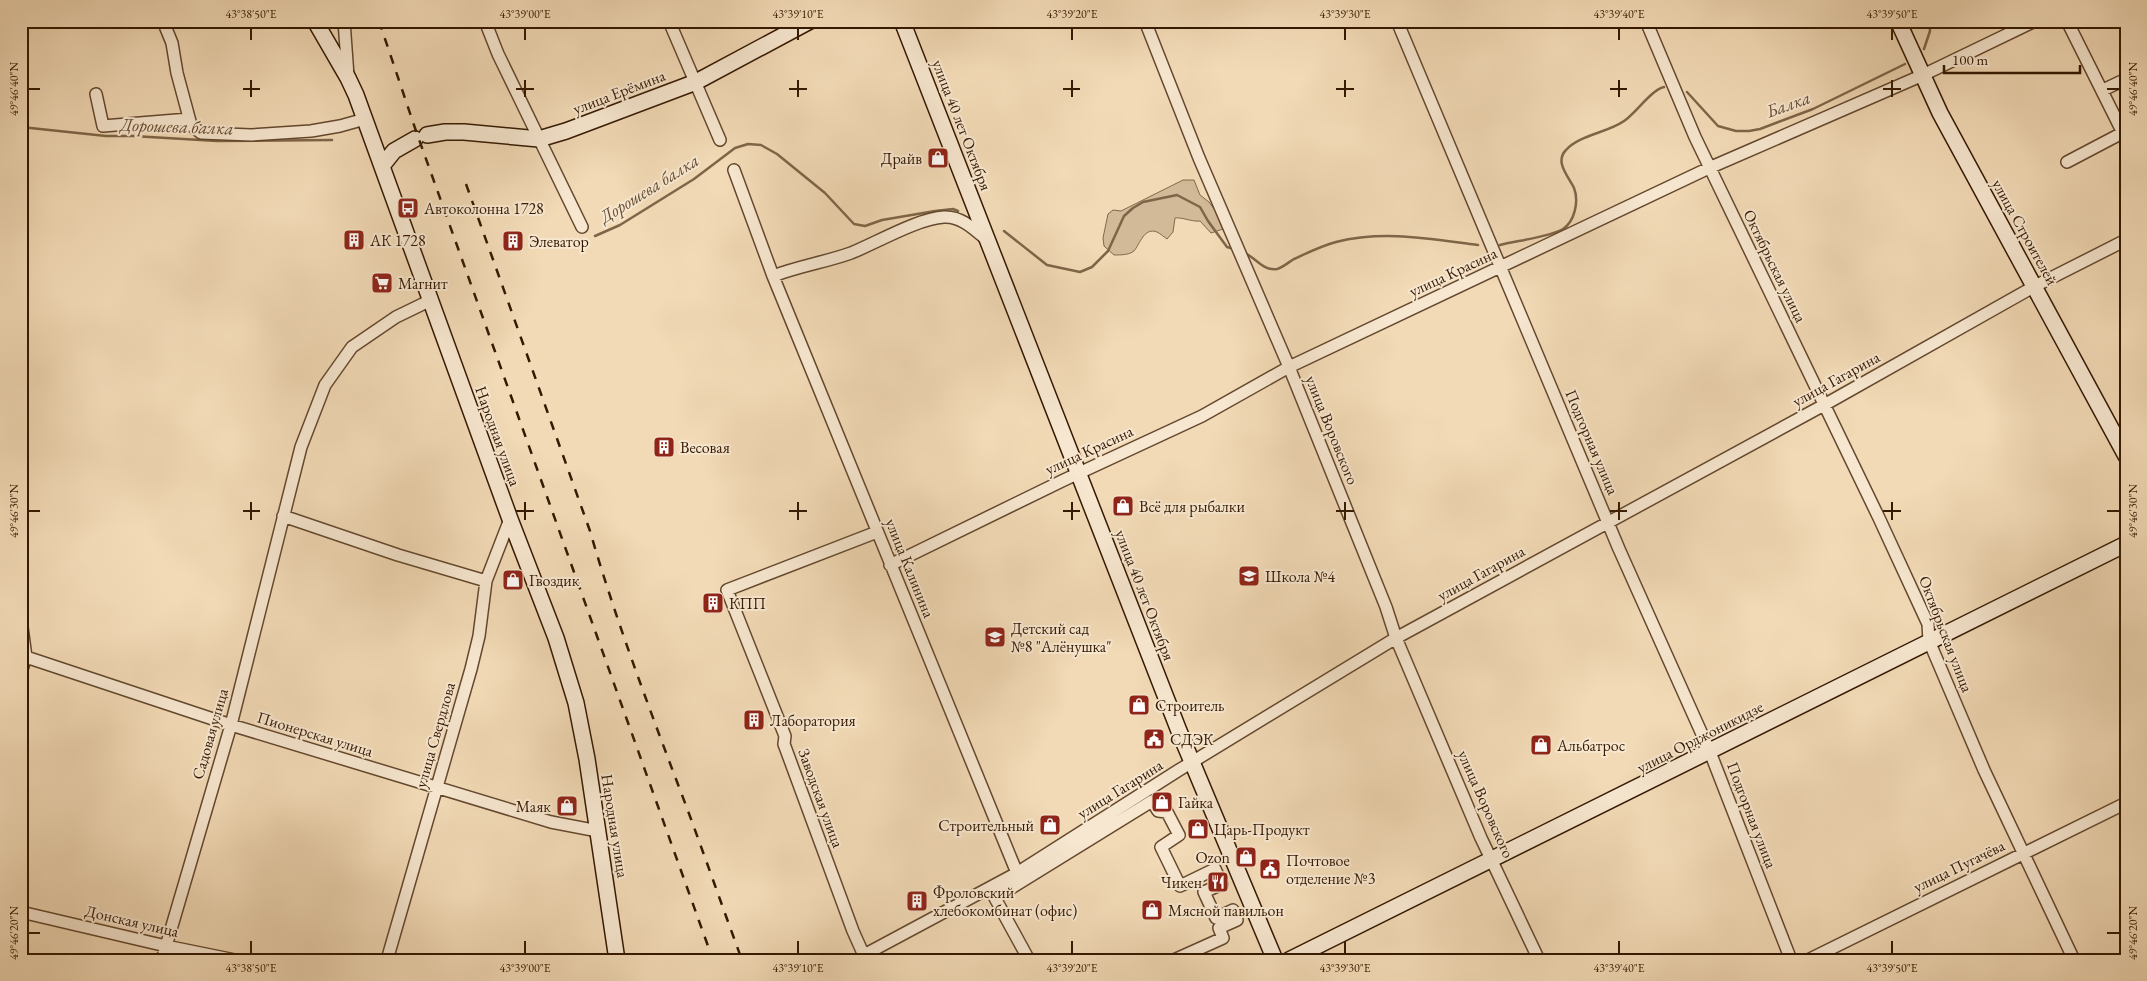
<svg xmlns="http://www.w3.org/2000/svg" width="2147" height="981" font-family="'EB Garamond',serif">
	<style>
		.green { fill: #d2b997; stroke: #83684c }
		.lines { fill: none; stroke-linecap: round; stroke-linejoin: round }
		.stream { stroke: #7f6548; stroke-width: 2.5 }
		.street-casing { stroke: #64482e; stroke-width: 14 }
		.secondary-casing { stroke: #341800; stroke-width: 18 }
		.street { stroke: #f7e7d0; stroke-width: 11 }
		.secondary { stroke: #f7e7d0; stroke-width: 15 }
		.rail { stroke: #341800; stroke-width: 2.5; stroke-dasharray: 9 9; stroke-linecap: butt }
		.ticks { fill: none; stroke: #341800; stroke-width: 2 }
		.labels { text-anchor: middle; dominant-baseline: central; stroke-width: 4; stroke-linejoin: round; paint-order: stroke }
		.street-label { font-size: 16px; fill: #341800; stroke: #f7e7d0 }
		.poi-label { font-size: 16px; fill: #341800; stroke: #f7e7d0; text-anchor: start }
		.water-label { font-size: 18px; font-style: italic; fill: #664b30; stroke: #f7e7d0 }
		.neatline { fill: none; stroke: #341800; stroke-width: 2 }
		.ticks-label { font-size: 12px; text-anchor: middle; fill: #341800 }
	</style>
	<rect width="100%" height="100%" fill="#f2dab6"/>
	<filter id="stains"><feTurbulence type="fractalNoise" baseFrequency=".004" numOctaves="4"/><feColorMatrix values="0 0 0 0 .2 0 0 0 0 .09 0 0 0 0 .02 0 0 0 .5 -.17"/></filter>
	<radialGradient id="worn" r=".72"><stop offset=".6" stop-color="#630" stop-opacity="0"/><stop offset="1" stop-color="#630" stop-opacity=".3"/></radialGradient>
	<path class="green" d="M1183 180H1194L1200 195 1209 202 1217 213 1223 229 1211 233 1200 221C1192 222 1182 217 1175 218L1173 232 1167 239C1164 237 1161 234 1157 232 1144 227 1140 244 1134 251 1129 255 1121 255 1114 255L1104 246 1103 238 1108 214 1113 210 1121 211Z"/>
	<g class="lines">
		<path class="stream" d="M1924 49 1930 31 1929 21
			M1687 92 1718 126 1736 131H1749L1760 129 1813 109 1905 64
			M21 127 106 136H133L217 141 332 140
			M1004 231 1047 265 1080 272 1092 267 1108 251 1124 216 1133 208 1143 202 1177 195 1200 207 1208 221 1227 247 1234 249
			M595 236 620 225 694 179 735 148 748 144 761 145 777 154 825 193 854 224 865 226 882 220 935 211 953 209 958 211
			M1500 245C1515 241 1550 237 1563 229 1575 221 1579 201 1574 188 1569 177 1554 162 1566 150 1579 135 1607 133 1624 121 1636 113 1651 90 1664 87
			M1244 253C1256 257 1262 271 1277 269 1282 268 1289 262 1294 259 1307 253 1321 246 1336 242 1384 230 1430 239 1478 245"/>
		<g class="street-casing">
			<path id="street" d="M163 21 172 43 177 73 191 125 201 133 251 135 311 131 340 126 365 119
				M344 21 348 76
				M485 21 498 54 582 227
				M669 21 720 140
				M1145 21 1199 158 1289 367 1386 607 1396 638 1481 838 1539 960
				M1397 21 1619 549 1710 752 1791 960
				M1646 21 1695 137 1879 518 1928 624 1929 641 1984 770 2074 960
				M2067 21 2126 139
				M2103 90 2126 79
				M96 94 103 126 189 119
				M2067 162 2126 131
				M734 170 773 276 1017 873
				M773 276C799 266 826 262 851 253 876 243 919 218 944 217 961 216 974 229 987 240
				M283 516 398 555 486 581
				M890 565 1064 480 1202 416 1289 367 1709 168 1923 75 2035 21
				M21 620 26 657 21 672
				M26 657 231 725 551 822 598 831
				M21 912 166 946 235 960
				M864 955 1017 873 1179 770 1396 638 1824 405 2035 286 2126 240
				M162 960 231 725 301 447 325 385 352 347 396 317 431 300
				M387 960 471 669 479 636 486 581 510 519
				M866 960 853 931 784 744 785 736 727 590 877 532
				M1029 960 995 898 1152 801 1158 811 1167 812 1179 835 1161 847 1180 886 1215 869 1222 884 1204 892 1216 918 1233 910 1237 920 1219 928 1223 938 1174 960
				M1808 960 2126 803"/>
		</g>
		<g class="secondary-casing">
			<path id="secondary" d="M315 21 348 78 356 95 510 519 556 638 576 703 587 759 617 960
				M902 21 1179 731 1275 960
				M1898 21 1940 113 2126 456
				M427 135 445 132H464L539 139 566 131 696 82 810 21
				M382 166 394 151 415 139
				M1289 960 2126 544"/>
		</g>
		<use href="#street" class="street"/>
		<use href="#secondary" class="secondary"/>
		<path class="rail" d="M379 21 416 131 713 960
			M466 184 590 531C614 614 644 694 674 774 698 836 719 898 742 960"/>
	</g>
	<path class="ticks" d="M251 28V40M525 28V40M798 28V40M1072 28V40M1345 28V40M1619 28V40M1892 28V40M251 80V97M525 80V97M798 80V97M1072 80V97M1345 80V97M1619 80V97M1892 80V97M28 89H40M243 89H260M516 89H534M789 89H807M1063 89H1080M1336 89H1354M1610 89H1627M1883 89H1901M2107 89H2120M251 502V520M525 502V520M798 502V520M1072 502V520M1345 502V520M1619 502V520M1892 502V520M28 511H40M243 511H260M516 511H534M789 511H807M1063 511H1080M1336 511H1354M1610 511H1627M1883 511H1901M2107 511H2120M28 933H40M2107 933H2120M251 941V954M525 941V954M798 941V954M1072 941V954M1345 941V954M1619 941V954M1892 941V954"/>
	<defs>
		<g id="shop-square" transform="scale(1.125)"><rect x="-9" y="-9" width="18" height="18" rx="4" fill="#8f2418" stroke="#f7e7d0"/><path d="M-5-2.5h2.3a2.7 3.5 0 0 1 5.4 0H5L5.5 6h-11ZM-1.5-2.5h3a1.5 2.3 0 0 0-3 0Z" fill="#fff"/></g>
		<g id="bus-square" transform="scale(1.125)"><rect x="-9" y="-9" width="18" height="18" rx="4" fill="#8f2418" stroke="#f7e7d0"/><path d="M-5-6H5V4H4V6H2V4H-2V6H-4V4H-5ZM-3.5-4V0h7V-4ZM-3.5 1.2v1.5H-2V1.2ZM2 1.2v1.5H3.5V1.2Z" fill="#fff"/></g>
		<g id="building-square" transform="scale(1.125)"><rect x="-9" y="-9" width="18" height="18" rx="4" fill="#8f2418" stroke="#f7e7d0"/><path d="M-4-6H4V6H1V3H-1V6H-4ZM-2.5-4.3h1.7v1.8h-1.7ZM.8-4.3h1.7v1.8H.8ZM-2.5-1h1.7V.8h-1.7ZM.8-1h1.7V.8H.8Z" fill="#fff"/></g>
		<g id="supermarket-square" transform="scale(1.125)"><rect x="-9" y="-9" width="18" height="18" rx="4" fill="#8f2418" stroke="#f7e7d0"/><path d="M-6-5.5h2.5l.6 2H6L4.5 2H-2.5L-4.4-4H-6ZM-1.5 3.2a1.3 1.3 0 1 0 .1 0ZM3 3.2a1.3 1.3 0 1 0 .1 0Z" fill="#fff"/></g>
		<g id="school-square" transform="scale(1.125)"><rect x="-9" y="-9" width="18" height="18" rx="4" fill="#8f2418" stroke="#f7e7d0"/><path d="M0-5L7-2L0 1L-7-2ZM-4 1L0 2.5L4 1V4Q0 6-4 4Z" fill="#fff"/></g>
		<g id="civic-square" transform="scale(1.125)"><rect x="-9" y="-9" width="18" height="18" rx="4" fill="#8f2418" stroke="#f7e7d0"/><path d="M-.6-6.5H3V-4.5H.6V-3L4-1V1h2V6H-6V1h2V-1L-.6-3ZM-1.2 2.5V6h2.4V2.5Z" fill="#fff"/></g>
		<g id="restaurant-square" transform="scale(1.125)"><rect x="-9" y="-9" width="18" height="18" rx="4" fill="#8f2418" stroke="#f7e7d0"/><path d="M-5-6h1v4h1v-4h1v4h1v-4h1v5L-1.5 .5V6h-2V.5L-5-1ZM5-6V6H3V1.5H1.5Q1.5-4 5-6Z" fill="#fff"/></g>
	</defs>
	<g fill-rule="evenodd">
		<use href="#shop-square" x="938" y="158"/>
		<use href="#bus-square" x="408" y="208"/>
		<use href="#building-square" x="354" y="240"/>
		<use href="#building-square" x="513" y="241"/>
		<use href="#supermarket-square" x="382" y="283"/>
		<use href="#building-square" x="664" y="447"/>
		<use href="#shop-square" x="1123" y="506"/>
		<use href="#school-square" x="1249" y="576"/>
		<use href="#shop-square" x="513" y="580"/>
		<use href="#building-square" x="713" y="603"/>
		<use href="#school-square" x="995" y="637"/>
		<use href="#shop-square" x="1139" y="705"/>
		<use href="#building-square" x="754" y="720"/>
		<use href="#civic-square" x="1154" y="739"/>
		<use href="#shop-square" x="1541" y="745"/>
		<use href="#shop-square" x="1162" y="802"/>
		<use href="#shop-square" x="567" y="806"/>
		<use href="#shop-square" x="1050" y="825"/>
		<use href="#shop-square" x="1198" y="829"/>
		<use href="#shop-square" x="1246" y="857"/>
		<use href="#civic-square" x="1270" y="869"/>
		<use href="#restaurant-square" x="1218" y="882"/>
		<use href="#building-square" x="917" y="901"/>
		<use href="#shop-square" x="1152" y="910"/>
	</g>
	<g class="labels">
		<g class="street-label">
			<text transform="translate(619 92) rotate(-21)">улица Ерёмина</text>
			<text transform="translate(962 125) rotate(69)">улица 40 лет Октября</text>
			<text transform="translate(2025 232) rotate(61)">улица Строителей</text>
			<text transform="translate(1775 266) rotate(64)">Октябрьская улица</text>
			<text transform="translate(1453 272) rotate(-25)">улица Красина</text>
			<text transform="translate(1836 379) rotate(-29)">улица Гагарина</text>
			<text transform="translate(1332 430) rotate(68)">улица Воровского</text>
			<text transform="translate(498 436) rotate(70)">Народная улица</text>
			<text transform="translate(1592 442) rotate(67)">Подгорная улица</text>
			<text transform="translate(1089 450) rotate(-25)">улица Красина</text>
			<text transform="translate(910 568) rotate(68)">улица Калинина</text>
			<text transform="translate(1481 573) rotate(-29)">улица Гагарина</text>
			<text transform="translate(1145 595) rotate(69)">улица 40 лет Октября</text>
			<text transform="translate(1946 634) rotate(69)">Октябрьская улица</text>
			<text transform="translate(210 734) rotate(-74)">Садовая улица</text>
			<text transform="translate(315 734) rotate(17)">Пионерская улица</text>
			<text transform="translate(435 735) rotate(-74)">улица Свердлова</text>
			<text transform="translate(1700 737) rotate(-27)">улица Орджоникидзе</text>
			<text transform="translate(1120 789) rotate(-32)">улица Гагарина</text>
			<text transform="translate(821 798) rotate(70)">Заводская улица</text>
			<text transform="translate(1486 804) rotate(66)">улица Воровского</text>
			<text transform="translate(1752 815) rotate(69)">Подгорная улица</text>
			<text transform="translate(615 826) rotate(81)">Народная улица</text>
			<text transform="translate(1959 866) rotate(-26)">улица Пугачёва</text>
			<text transform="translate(132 921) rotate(13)">Донская улица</text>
		</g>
		<g class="poi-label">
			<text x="922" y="158" text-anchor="end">Драйв</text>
			<text x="424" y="208">Автоколонна 1728</text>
			<text x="370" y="240">АК 1728</text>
			<text x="529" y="241">Элеватор</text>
			<text x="398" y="283">Магнит</text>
			<text x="680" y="447">Весовая</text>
			<text x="1139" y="506">Всё для рыбалки</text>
			<text x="1265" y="576">Школа №4</text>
			<text x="529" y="580">Гвоздик</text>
			<text x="729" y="603">КПП</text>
			<text x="1011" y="628">Детский сад<tspan x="1011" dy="18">№8 "Алёнушка"</tspan></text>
			<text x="1155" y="705">Строитель</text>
			<text x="770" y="720">Лаборатория</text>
			<text x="1170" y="739">СДЭК</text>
			<text x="1557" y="745">Альбатрос</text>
			<text x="1178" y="802">Гайка</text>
			<text x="551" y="806" text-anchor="end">Маяк</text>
			<text x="1034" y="825" text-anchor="end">Строительный</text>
			<text x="1214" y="829">Царь-Продукт</text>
			<text x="1230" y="857" text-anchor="end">Ozon</text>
			<text x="1286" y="860">Почтовое<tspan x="1286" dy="18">отделение №3</tspan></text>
			<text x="1202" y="882" text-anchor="end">Чикен</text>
			<text x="933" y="892">Фроловский<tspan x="933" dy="18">хлебокомбинат (офис)</tspan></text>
			<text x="1168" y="910">Мясной павильон</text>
		</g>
		<g class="water-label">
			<text transform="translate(1788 104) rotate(-20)">Балка</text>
			<text transform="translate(177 126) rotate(2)">Дорошева балка</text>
			<text transform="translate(649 188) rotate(-32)">Дорошева балка</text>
		</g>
	</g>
	<rect width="2147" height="981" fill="none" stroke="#f2dab6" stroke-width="55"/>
	<path d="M1944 65v8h136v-8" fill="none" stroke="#341800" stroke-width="2.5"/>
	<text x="1952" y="65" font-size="15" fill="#341800" stroke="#f7e7d0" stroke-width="4" paint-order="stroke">100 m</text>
	<rect x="28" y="28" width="2092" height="926" class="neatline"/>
	<g class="ticks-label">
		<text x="251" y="18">43°38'50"E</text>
		<text x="525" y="18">43°39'00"E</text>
		<text x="798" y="18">43°39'10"E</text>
		<text x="1072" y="18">43°39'20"E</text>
		<text x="1345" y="18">43°39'30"E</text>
		<text x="1619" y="18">43°39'40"E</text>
		<text x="1892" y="18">43°39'50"E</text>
		<text transform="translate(14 89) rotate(-90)" y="4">49°46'40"N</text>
		<text transform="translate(2133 89) rotate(-90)" y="4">49°46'40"N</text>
		<text transform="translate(14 511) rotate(-90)" y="4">49°46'30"N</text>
		<text transform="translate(2133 511) rotate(-90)" y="4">49°46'30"N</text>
		<text transform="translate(14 933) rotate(-90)" y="4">49°46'20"N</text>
		<text transform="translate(2133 933) rotate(-90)" y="4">49°46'20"N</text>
		<text x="251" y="972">43°38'50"E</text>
		<text x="525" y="972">43°39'00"E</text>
		<text x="798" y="972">43°39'10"E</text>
		<text x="1072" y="972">43°39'20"E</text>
		<text x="1345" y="972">43°39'30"E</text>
		<text x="1619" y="972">43°39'40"E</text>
		<text x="1892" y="972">43°39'50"E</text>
	</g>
	<rect width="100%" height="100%" filter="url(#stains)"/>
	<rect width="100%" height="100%" fill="url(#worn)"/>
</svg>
